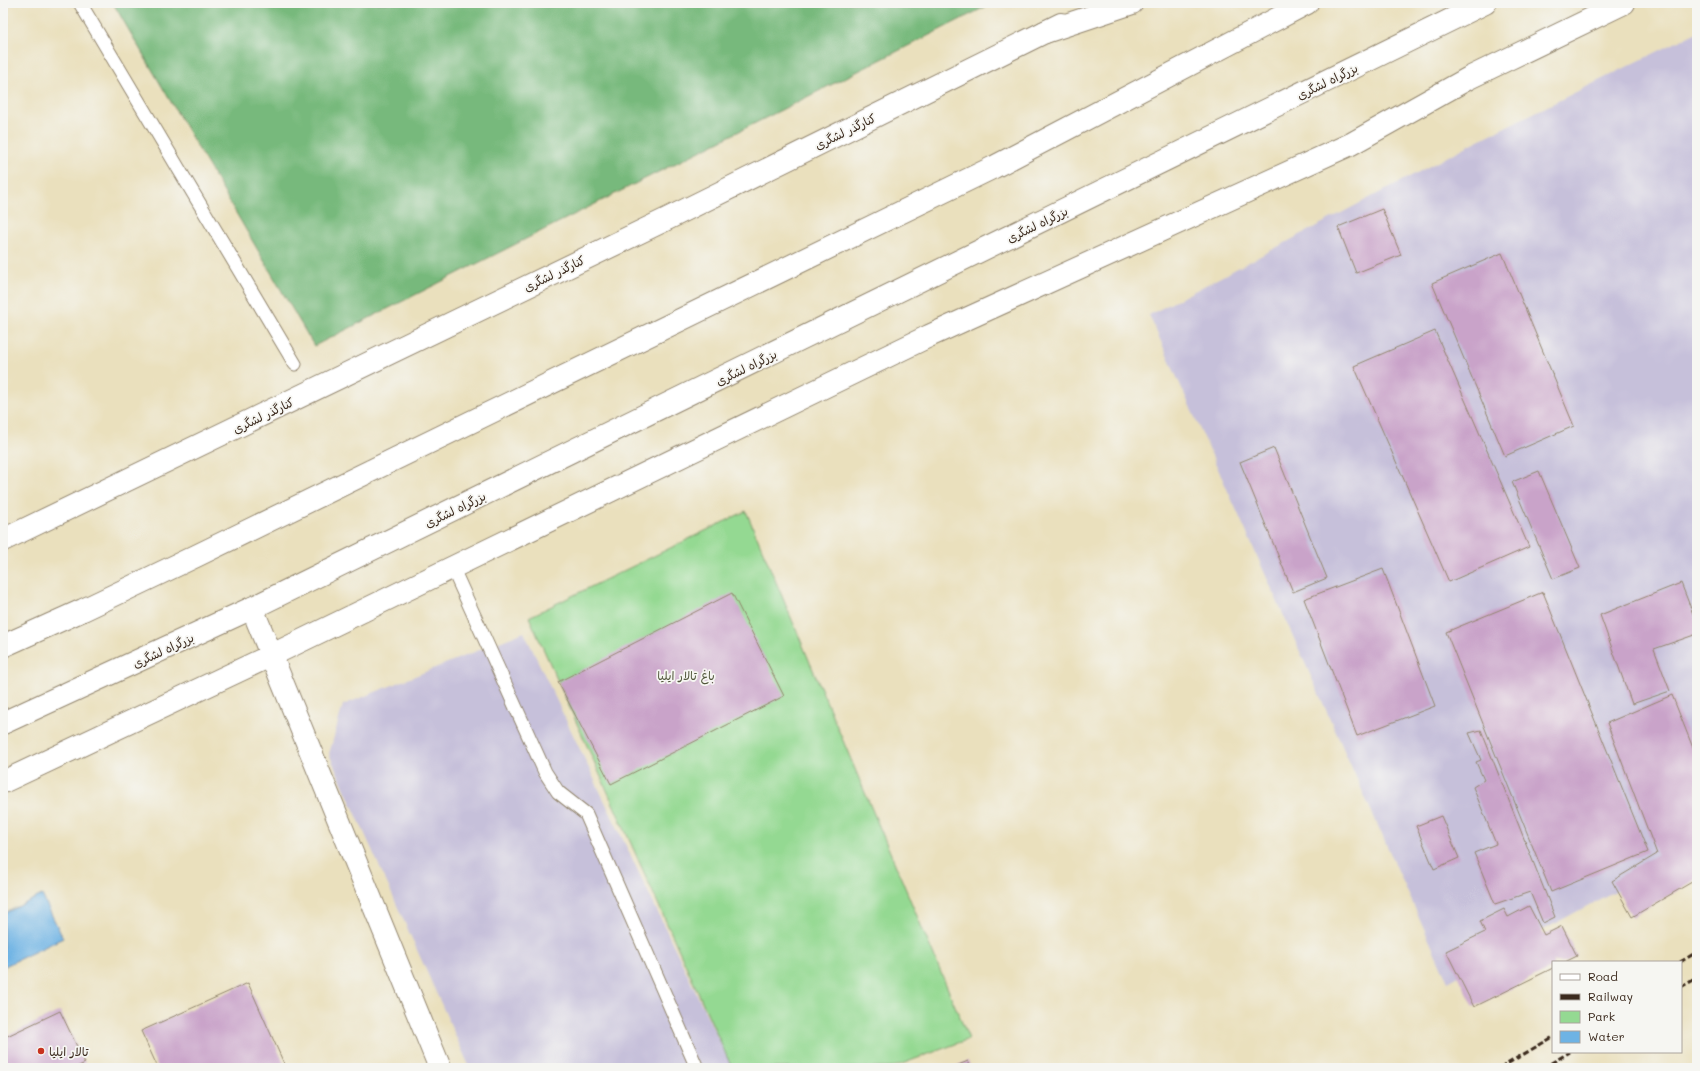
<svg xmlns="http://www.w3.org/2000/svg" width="1700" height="1071" font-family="Mali,'Playpen Sans Arabic',sans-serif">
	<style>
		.industrial { fill: #c6c0da }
		.green { fill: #94d992; stroke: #688258 }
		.forest { fill: #77b97c; stroke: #59724d }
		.water { fill: #6eb3e4; stroke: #546e81 }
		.building { fill: #c9a3c9 }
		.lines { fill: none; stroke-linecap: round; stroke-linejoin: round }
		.service-casing { stroke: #92856e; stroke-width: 15 }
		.minor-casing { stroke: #92856e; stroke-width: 24 }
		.primary-casing { stroke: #92856e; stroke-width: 24 }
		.trunk-casing { stroke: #92856e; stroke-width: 24 }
		.service { stroke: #fff; stroke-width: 13 }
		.minor { stroke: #fff; stroke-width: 22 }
		.primary { stroke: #fff; stroke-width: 22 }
		.trunk { stroke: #fff; stroke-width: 22 }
		.rail { stroke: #3b2a1e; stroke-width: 3; stroke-dasharray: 6 3; stroke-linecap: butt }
		.poi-dot { fill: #c8321e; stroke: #f6f6f2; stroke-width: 1.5 }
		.labels { text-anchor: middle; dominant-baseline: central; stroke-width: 3.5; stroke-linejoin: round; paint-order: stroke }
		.street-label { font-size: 12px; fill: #3b2a1e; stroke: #f6f6f2 }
		.park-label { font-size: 12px; fill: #51563b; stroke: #f6f6f2 }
		.poi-label { font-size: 12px; fill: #3b2a1e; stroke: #f6f6f2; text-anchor: start }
	</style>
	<rect width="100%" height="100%" fill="#f6f6f2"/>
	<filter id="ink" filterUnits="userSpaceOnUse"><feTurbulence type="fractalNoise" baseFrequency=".025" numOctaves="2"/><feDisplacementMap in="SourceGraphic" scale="8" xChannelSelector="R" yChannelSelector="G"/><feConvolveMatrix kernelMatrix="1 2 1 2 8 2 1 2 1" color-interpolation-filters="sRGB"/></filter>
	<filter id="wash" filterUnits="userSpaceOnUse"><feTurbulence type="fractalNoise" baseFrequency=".012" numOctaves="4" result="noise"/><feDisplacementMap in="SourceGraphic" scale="16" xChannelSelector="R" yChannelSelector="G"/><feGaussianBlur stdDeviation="0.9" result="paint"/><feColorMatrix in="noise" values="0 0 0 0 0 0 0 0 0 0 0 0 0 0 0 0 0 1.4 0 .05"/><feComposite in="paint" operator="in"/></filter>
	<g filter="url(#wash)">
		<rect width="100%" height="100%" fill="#eae0bd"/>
		<path class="industrial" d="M1697 32V846L1448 982 1149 315 1475 142Z
			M524 632 732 1068H470L329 754 343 705Z"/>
		<path class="green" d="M746 511 969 1039 891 1068H732L529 617Z"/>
		<path class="forest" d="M113 3H993L314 346Z"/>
		<path class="water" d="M42 895 63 938 3 967V914Z"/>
		<g id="blocks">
			<path class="building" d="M1382 209 1401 255 1356 273 1338 227Z
				M1502 253 1574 426 1505 456 1432 283Z
				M1435 331 1529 547 1449 582 1354 366Z
				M1274 448 1327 578 1293 592 1240 462Z
				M1539 471 1580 568 1553 579 1512 482Z
				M1383 569 1435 706 1357 736 1304 599Z
				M1681 583 1697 624V634L1654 649 1670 691 1632 704 1600 615Z
				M1543 592 1648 852 1551 892 1446 632Z
				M732 593 784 696 611 784 558 682Z
				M1672 695 1697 758V879L1632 917 1612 881 1657 854 1607 723Z
				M1481 730 1555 917 1543 923 1530 892 1495 904 1474 853 1496 844 1473 787 1484 780 1476 762 1481 760 1469 733Z
				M1441 816 1459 858 1434 869 1416 826Z
				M1529 906 1544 935 1562 926 1577 956 1565 962H1553V968L1474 1007 1446 951 1485 932 1480 921 1504 909 1508 917Z
				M248 983 286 1068H158L141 1031Z
				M60 1011 85 1063 75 1068H3V1038Z
				M968 1061 971 1068H951Z"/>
		</g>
	</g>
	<g filter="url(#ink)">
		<use href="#blocks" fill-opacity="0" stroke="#92856e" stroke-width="1"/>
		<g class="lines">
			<g class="service-casing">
				<path id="service" d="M80 3 295 364
					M453 569 545 772 558 792 586 814 697 1068"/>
			</g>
			<g class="minor-casing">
				<path id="minor" d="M252 608 440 1068
					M3 782 270 656 929 336 1351 144 1469 78 1624 3"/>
			</g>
			<g class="primary-casing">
				<path id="primary" d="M3 540 667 219 1061 24"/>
			</g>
			<g class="trunk-casing">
				<path id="trunk" d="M1045 32 1132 3
					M3 646 83 610 196 556 994 167 1307 3
					M3 723 252 608 1485 3"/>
			</g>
			<use href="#service" class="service"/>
			<use href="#minor" class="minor"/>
			<use href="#primary" class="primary"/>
			<use href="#trunk" class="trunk"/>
			<path class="rail" d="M1680 962 1697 952
				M1681 987 1697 978
				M1500 1068 1553 1037
				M1543 1068 1570 1052"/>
		</g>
	</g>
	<circle class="poi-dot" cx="41" cy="1051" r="4"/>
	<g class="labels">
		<g class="street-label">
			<text transform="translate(1327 81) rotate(-26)">بزرگراه لشگری</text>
			<text transform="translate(845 131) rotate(-26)">کنارگذر لشگری</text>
			<text transform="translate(1037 224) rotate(-26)">بزرگراه لشگری</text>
			<text transform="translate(554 273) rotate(-26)">کنارگذر لشگری</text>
			<text transform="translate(746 367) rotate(-26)">بزرگراه لشگری</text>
			<text transform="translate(263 415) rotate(-26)">کنارگذر لشگری</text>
			<text transform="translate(455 509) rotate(-26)">بزرگراه لشگری</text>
			<text transform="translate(163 650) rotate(-25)">بزرگراه لشگری</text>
		</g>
		<g class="park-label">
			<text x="686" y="675">باغ تالار ایلیا</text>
		</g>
		<g class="poi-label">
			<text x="49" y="1051">تالار ایلیا</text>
		</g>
	</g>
	<rect width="1700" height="1071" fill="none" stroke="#f6f6f2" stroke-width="16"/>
	<rect x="1552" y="961" width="130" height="92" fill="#f6f6f2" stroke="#aba49d"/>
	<rect x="1560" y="974" width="20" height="6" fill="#ffffff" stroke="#aba49d"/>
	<text x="1588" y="981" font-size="12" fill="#3b2a1e">Road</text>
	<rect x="1560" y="994" width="20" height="6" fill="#3b2a1e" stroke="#aba49d"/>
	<text x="1588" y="1001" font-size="12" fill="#3b2a1e">Railway</text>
	<rect x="1560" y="1011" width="20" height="12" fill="#94d992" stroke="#aba49d"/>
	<text x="1588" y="1021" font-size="12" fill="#3b2a1e">Park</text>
	<rect x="1560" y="1031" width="20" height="12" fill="#6eb3e4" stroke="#aba49d"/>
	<text x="1588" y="1041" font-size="12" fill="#3b2a1e">Water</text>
</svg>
